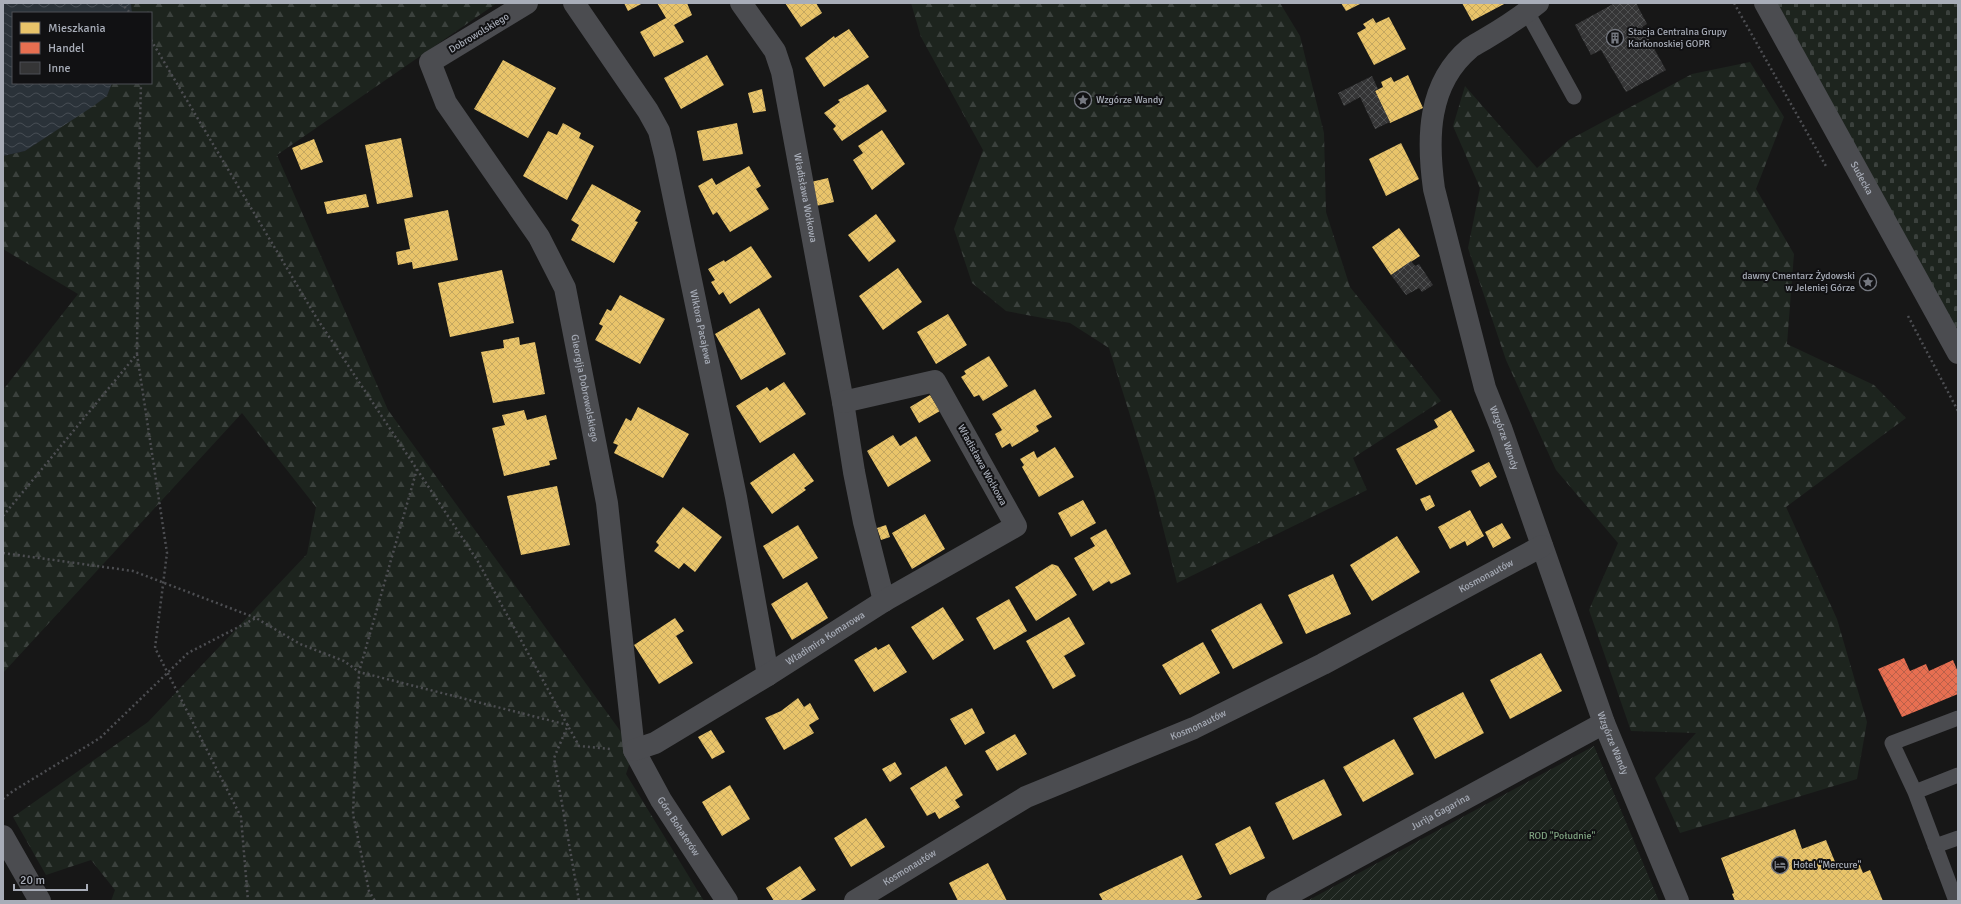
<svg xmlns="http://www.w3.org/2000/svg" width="1961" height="904" font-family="Signika,sans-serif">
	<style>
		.forest { fill: url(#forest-firs) }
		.cemetery { fill: url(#cemetery-stones) }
		.garden { fill: url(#garden-furrows) }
		.water { fill: url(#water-waves) }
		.homes { fill: url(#homes-cross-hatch) }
		.shops { fill: url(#shops-cross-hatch) }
		.building { fill: url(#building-cross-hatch) }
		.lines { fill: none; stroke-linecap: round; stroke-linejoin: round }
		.path { stroke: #4d4e52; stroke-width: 2.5; stroke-dasharray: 2 3; stroke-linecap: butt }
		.service { stroke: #4b4c50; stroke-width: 15 }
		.minor { stroke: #4b4c50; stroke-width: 22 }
		.tertiary { stroke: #4b4c50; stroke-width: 22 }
		.labels { text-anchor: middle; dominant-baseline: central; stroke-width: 4; stroke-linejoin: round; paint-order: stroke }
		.poi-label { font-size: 10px; fill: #a8adb8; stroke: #111113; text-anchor: start }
		.street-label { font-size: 10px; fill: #a8adb8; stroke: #111113 }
		.park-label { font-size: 10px; fill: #7fa381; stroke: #111113 }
	</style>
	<defs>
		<pattern id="forest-firs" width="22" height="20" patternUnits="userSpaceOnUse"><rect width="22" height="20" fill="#1d241e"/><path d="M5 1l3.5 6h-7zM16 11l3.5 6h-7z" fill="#3b413d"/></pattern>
		<pattern id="cemetery-stones" width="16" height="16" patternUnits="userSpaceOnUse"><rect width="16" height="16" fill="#1d241e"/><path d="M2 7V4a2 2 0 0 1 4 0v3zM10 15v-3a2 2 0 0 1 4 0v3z" fill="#3b413d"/></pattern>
		<pattern id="garden-furrows" width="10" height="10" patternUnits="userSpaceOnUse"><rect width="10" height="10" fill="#1d241e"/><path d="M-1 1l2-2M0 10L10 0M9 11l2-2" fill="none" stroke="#3b413d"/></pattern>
		<pattern id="water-waves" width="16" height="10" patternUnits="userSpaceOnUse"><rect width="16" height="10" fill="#2a3239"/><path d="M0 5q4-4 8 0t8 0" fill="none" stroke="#464d54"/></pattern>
		<pattern id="homes-cross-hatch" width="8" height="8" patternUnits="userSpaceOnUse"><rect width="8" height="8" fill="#e9c46a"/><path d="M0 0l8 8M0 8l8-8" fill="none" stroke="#c4a760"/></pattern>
		<pattern id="shops-cross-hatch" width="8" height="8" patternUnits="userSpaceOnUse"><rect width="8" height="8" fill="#e76f51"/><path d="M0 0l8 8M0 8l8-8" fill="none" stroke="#ba604a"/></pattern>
		<pattern id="building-cross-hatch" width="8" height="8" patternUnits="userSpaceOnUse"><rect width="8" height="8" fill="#353536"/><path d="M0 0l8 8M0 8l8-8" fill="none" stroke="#4f5051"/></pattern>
	</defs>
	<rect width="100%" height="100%" fill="#171717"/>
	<path class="forest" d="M131 3H497L277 155 388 410 634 750 626 774 704 901H111L115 890 91 860 46 875 13 817 148 722 307 554 316 507 242 413 3 673V390L78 294 3 249V156L25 151 107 96 112 83H151V13H132Z
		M911 3H1280L1300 36 1324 133 1326 212 1350 287 1441 401 1353 458 1367 490 1177 583 1154 492 1109 348 1070 323 1006 311 972 283 954 229 983 150 921 37Z
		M1750 62 1784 117 1756 189 1794 254 1787 344 1874 385 1906 418 1786 507 1837 619 1867 722 1857 779 1680 833 1655 778 1696 733 1631 731 1589 610 1618 543 1556 470 1506 360 1468 248 1480 188 1453 126 1465 86 1537 168 1569 140 1692 74Z"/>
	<path class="cemetery" d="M1765 3H1958V353Z"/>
	<path class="garden" d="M1594 746 1659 901H1307Z"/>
	<path class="water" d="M3 3H131L132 13H13V83H112L107 96 92 107 25 151 3 156Z"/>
	<path class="homes" d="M624 3H643L628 11Z
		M657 3H687L692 15 674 25 684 42 654 57 640 32 666 18Z
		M785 3H816L822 13 801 27Z
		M1341 3H1362L1346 11Z
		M1462 3H1506L1472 21Z
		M1389 17 1406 49 1374 65 1357 33 1366 28 1363 24 1373 18 1376 23Z
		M849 29 869 57 824 87 805 58 834 36 835 38Z
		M707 55 724 85 681 109 664 78Z
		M503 60 556 88 528 138 474 109Z
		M1408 75 1423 108 1390 123 1375 91 1383 87 1381 82 1391 77 1394 82Z
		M868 84 887 111 842 141 833 129 836 126 824 113 840 102 838 100Z
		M762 89 766 111 753 113 748 93Z
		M563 123 581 133 579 138 594 146 567 200 523 176 548 131 557 135Z
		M737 123 743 154 703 161 697 131Z
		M882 130 905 164 872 190 853 160 863 153 858 146Z
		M401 138 413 197 377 204 365 145Z
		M314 139 323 162 301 170 292 148Z
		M1401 143 1419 179 1386 196 1369 159Z
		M749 166 761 186 756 189 769 209 730 232 717 212 713 215 698 186 712 178 716 185Z
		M828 178 834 202 816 206 811 182Z
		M592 184 641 211 635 221 638 222 614 263 571 240 579 225 571 220Z
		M366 194 369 207 327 214 324 202Z
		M448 210 458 260 413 269 412 262 398 265 396 252 410 249 404 219Z
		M876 214 896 241 869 262 848 235Z
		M1399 228 1420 256 1391 275 1372 247Z
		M751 246 772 277 730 304 723 292 719 295 711 282 715 280 708 269 724 260 725 262Z
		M898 268 922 302 883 330 859 296Z
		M502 270 514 323 450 337 438 283Z
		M620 295 665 319 640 364 595 340 603 326 599 324 607 309 611 311Z
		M759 308 786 354 741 380 715 334Z
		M948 314 967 345 936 364 917 332Z
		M519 337 520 345 535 342 545 394 493 403 481 352 504 348 503 340Z
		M989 356 1008 386 983 401 979 395 974 397 961 377 966 374 964 371Z
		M784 382 806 414 760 443 736 406 767 387 770 391Z
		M1035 389 1052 417 1036 426 1039 431 1012 447 1010 443 1002 448 995 434 1002 430 992 414Z
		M930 395 940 411 919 423 910 407Z
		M638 407 689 434 663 478 614 453 618 445 613 443 626 418 631 421Z
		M524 410 527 420 546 415 557 459 549 461 550 465 504 476 492 428 505 425 502 415Z
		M1451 410 1475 451 1416 485 1396 449 1438 427 1434 420Z
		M893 435 900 446 916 436 931 461 888 487 867 451Z
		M1055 447 1074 477 1039 497 1022 467 1024 465 1020 459 1034 451 1037 458Z
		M794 453 814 481 804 488 806 490 772 514 750 483Z
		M1489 462 1497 477 1480 487 1471 471Z
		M557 486 570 545 521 555 507 496Z
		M1430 495 1435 506 1426 511 1420 499Z
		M1083 500 1096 523 1071 537 1058 513Z
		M683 507 722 537 695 572 684 563 679 569 654 551 659 545 656 542Z
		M1470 510 1484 536 1467 546 1465 541 1450 549 1438 527Z
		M925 514 945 549 912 569 892 533Z
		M1502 523 1511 538 1493 548 1485 532Z
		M798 525 818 558 783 579 763 546Z
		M886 525 890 537 881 540 877 528Z
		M1106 529 1131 574 1111 584 1109 581 1093 591 1074 558 1095 546 1090 538Z
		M1397 536 1420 572 1372 601 1350 565Z
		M1052 564 1058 566 1077 595 1036 621 1015 587Z
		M1333 574 1351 614 1306 634 1288 595Z
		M807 582 828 618 792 640 771 604Z
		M1009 599 1027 631 994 650 976 618Z
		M1261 603 1283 643 1233 669 1211 630Z
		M943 607 964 640 933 660 911 627Z
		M1069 617 1085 644 1064 656 1076 676 1053 689 1026 641Z
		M675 618 684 631 676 636 693 663 659 684 634 645Z
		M1203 642 1220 673 1180 695 1162 665Z
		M889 644 907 672 874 692 854 660 876 647 878 650Z
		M1541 653 1562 691 1510 719 1490 680Z
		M1463 692 1484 733 1435 759 1413 718Z
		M798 698 804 707 810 703 819 719 809 725 814 733 784 750 765 718 781 711Z
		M972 708 985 733 965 745 950 719Z
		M711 730 725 752 712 759 698 737Z
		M1015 734 1027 754 997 771 985 751Z
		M1394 739 1414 774 1363 802 1343 767Z
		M895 762 902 774 890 782 882 769Z
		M946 766 963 795 955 800 960 807 939 819 935 812 927 816 910 788Z
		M1324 779 1342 815 1293 840 1275 803Z
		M730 785 750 819 722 836 702 802Z
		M866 818 885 847 851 867 834 838Z
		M1250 826 1265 858 1230 875 1215 844Z
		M1795 829 1802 849 1826 840 1838 869 1858 861 1863 873 1870 870 1883 901H1735L1732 894 1734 893 1721 858Z
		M1182 855 1202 897 1194 901H1103L1099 894Z
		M988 863 1007 901H958L949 883Z
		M800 866 816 890 799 901H774L766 888Z"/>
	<path class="shops" d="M1904 658 1910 671 1926 664 1929 671 1953 660 1958 672V694L1902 717 1878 669Z"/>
	<path class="building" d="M1615 3H1636L1647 24 1642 27 1666 70 1626 92 1601 50 1591 55 1575 25Z
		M1372 76 1378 89 1375 91 1390 122 1375 129 1360 97 1344 106 1338 93Z
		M1411 261 1415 266 1419 264 1433 285 1422 292 1419 288 1406 295 1391 275Z"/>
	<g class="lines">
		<path class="path" d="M121 3 130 13
			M1734 3 1827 168
			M151 40 316 317 477 560 579 746 610 749
			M1908 316 1958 411
			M137 354 167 553 155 648 241 817 248 901
			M417 469 359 672 568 725 554 758 579 901
			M3 516 137 354 139 158 141 83
			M3 553 133 571 256 618
			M3 799 13 791 100 738 188 653 256 618 300 644 344 661 359 672 353 814 369 891 375 901"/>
		<path class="service" d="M1527 12 1574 97
			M1915 792 1958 775
			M1935 846 1958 838
			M1956 901 1915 792 1892 743 1958 718"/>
		<g class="minor">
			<path id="s1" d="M527 3 430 62 446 103 539 237 565 288 607 503 634 750 661 800 727 901"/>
			<path id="s2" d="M574 3 648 111 659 131 665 155 736 497 768 675"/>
			<path id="s3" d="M741 3 775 51 782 72 843 402 854 472 864 522 884 601"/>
			<path id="s4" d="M1538 3C1522 16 1504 28 1485 39 1480 42 1474 45 1470 48 1427 84 1427 139 1434 189L1485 388 1501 428 1604 723 1678 901"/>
			<path id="s5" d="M634 750 655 743 768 675 884 601 1016 526 935 381 843 402"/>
			<path d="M3 836 40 901"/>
			<path id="s6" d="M855 901 1026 797 1194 728 1323 664 1542 546"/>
			<path id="s7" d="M1277 901 1604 723"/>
		</g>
		<path class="tertiary" id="s8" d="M1765 3 1958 353"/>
	</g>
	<defs>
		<g id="building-ring" transform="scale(0.9)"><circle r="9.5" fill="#111113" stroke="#757880" stroke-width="1.5"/><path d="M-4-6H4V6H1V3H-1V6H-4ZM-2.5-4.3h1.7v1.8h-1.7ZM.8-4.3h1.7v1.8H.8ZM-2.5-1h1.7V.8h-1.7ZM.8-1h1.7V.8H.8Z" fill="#757880"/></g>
		<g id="sight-ring" transform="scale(0.9)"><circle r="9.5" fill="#111113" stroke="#757880" stroke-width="1.5"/><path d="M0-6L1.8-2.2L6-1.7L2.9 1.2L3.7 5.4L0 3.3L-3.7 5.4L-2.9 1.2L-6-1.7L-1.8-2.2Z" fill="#757880"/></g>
		<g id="hotel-ring" transform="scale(0.9)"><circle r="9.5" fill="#111113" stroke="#757880" stroke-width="1.5"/><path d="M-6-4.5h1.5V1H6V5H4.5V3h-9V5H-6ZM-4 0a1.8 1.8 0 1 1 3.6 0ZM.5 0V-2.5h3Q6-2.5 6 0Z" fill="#757880"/></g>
	</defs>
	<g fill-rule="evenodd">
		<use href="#building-ring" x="1615" y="38"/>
		<use href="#sight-ring" x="1083" y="100"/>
		<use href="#sight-ring" x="1868" y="282"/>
		<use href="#hotel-ring" x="1780" y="865"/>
	</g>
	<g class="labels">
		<g class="poi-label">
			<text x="1628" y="32">Stacja Centralna Grupy<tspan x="1628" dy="12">Karkonoskiej GOPR</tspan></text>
			<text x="1096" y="100">Wzgórze Wandy</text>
			<text x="1855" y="276" text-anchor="end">dawny Cmentarz Żydowski<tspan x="1855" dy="12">w Jeleniej Górze</tspan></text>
			<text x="1793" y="865">Hotel "Mercure"</text>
		</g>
		<g class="street-label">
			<text transform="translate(479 33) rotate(-31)">Dobrowolskiego</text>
			<text stroke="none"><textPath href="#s8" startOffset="200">Sudecka</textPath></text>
			<text stroke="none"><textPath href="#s3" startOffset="209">Władisława Wołkowa</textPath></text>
			<text stroke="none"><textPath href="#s2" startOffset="354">Wiktora Pacajewa</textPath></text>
			<text stroke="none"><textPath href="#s1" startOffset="480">Gieorgija Dobrowolskiego</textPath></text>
			<text stroke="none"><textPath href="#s4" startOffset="493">Wzgórze Wandy</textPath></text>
			<text transform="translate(982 465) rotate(61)">Władisława Wołkowa</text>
			<text stroke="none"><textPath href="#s6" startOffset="711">Kosmonautów</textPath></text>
			<text stroke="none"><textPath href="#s5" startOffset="222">Władimira Komarowa</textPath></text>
			<text stroke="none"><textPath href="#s6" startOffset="387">Kosmonautów</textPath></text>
			<text stroke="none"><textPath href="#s4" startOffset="817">Wzgórze Wandy</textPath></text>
			<text stroke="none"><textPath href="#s7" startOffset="186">Jurija Gagarina</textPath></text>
			<text stroke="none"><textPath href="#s1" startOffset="934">Góra Bohaterów</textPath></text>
			<text stroke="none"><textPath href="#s6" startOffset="64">Kosmonautów</textPath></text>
		</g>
		<g class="park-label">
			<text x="1562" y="836">ROD "Południe"</text>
		</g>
	</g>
	<rect width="1961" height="904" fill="none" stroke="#a8adb8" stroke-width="8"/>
	<rect x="12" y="12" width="140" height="72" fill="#111113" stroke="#4d4f55"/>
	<rect x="20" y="22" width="20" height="12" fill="#e9c46a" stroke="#4d4f55"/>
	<text x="48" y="32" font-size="12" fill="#a8adb8">Mieszkania</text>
	<rect x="20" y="42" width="20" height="12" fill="#e76f51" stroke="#4d4f55"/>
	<text x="48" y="52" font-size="12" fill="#a8adb8">Handel</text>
	<rect x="20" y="62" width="20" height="12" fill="#353536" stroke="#4d4f55"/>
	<text x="48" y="72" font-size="12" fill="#a8adb8">Inne</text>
	<path d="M14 884v6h73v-6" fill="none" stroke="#a8adb8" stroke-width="2"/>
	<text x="20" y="884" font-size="12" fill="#a8adb8" stroke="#111113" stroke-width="3" paint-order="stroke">20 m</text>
</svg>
